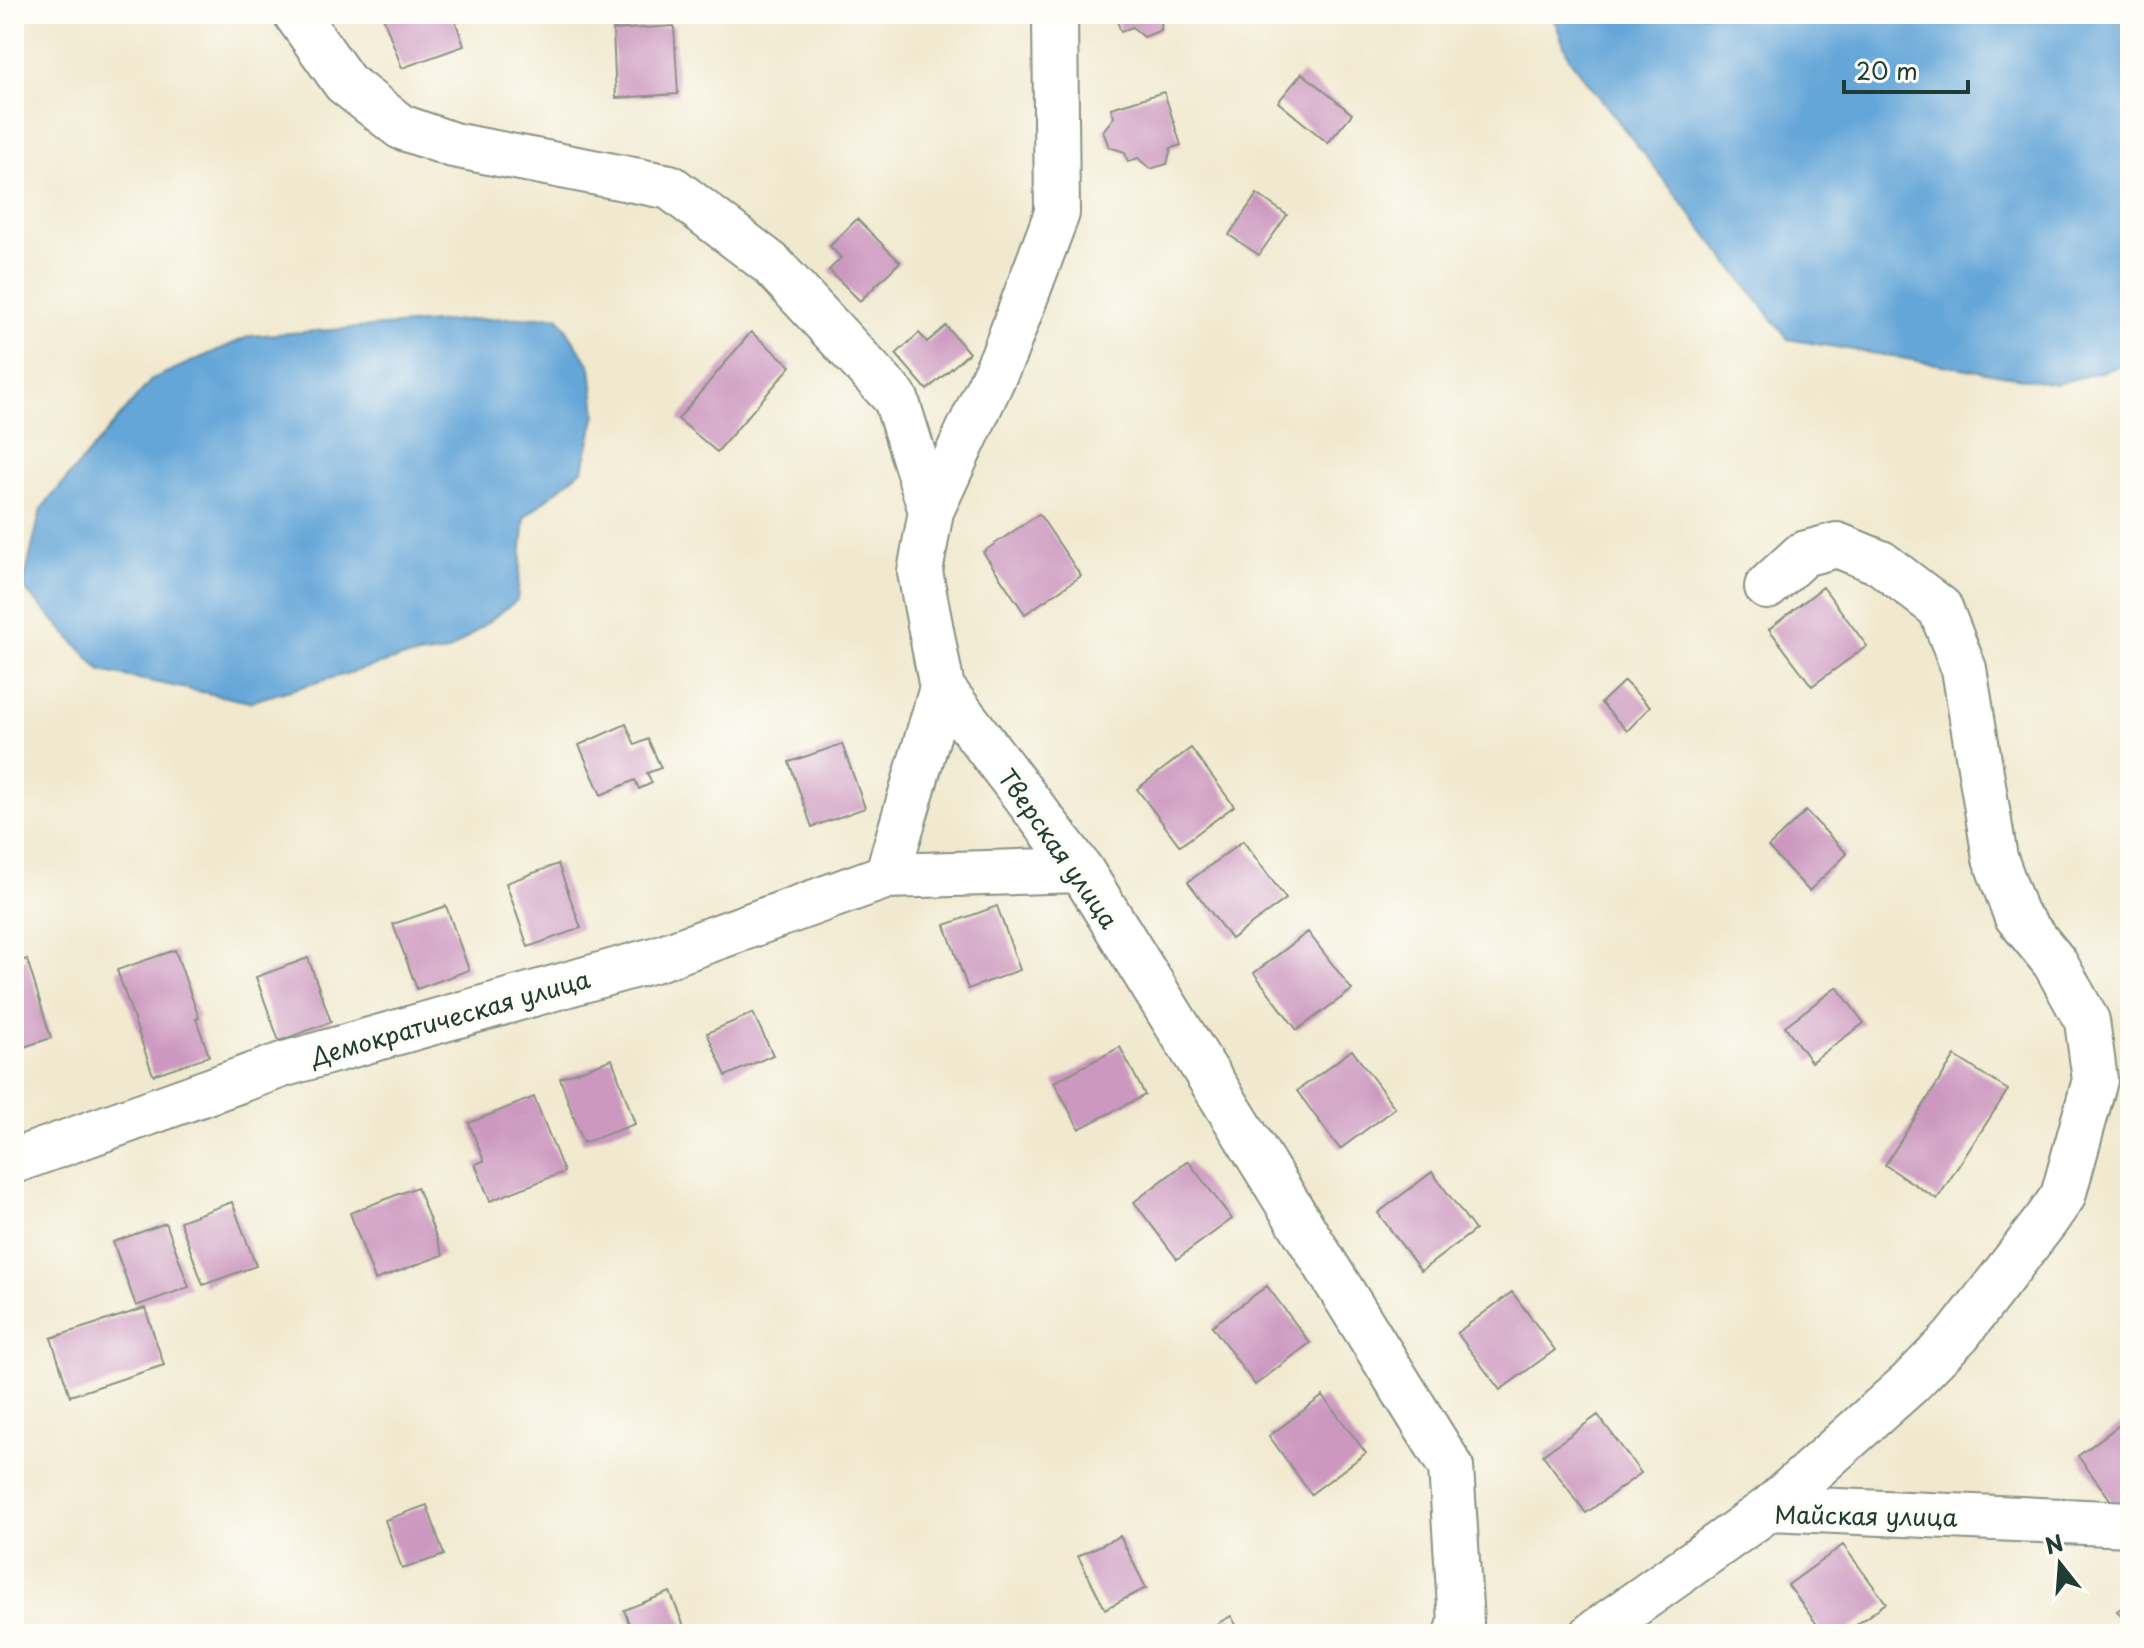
<svg xmlns="http://www.w3.org/2000/svg" width="2144" height="1648" font-family="'Playpen Sans',sans-serif">
	<style>
		.water { fill: #65a6d8; stroke: #427286; stroke-width: 2 }
		.building { fill: #cc98bf }
		.lines { fill: none; stroke-linecap: round; stroke-linejoin: round }
		.minor-casing { stroke: #889382; stroke-width: 48 }
		.minor { stroke: #fff; stroke-width: 44 }
		.labels { text-anchor: middle; dominant-baseline: central; stroke-width: 6; stroke-linejoin: round; paint-order: stroke }
		.street-label { font-size: 24px; fill: #1f3d34; stroke: #fdfcf7 }
	</style>
	<rect width="100%" height="100%" fill="#fdfcf7"/>
	<filter id="ink" filterUnits="userSpaceOnUse"><feTurbulence type="fractalNoise" baseFrequency=".0125" numOctaves="2"/><feDisplacementMap in="SourceGraphic" scale="16" xChannelSelector="R" yChannelSelector="G"/><feConvolveMatrix kernelMatrix="1 2 1 2 8 2 1 2 1" color-interpolation-filters="sRGB"/></filter>
	<filter id="wash" filterUnits="userSpaceOnUse"><feTurbulence type="fractalNoise" baseFrequency=".006" numOctaves="4" result="noise"/><feDisplacementMap in="SourceGraphic" scale="32" xChannelSelector="R" yChannelSelector="G"/><feGaussianBlur stdDeviation="1.8" result="paint"/><feColorMatrix in="noise" values="0 0 0 0 0 0 0 0 0 0 0 0 0 0 0 0 0 1.4 0 .05"/><feComposite in="paint" operator="in"/></filter>
	<g filter="url(#wash)">
		<rect width="100%" height="100%" fill="#f1e9cf"/>
		<path class="water" d="M1552 14H2130V364L2056 384 1788 339 1569 58Z
			M558 316 591 367 596 414 583 469 525 517 517 600 448 652 401 658 249 702 101 671 23 587 41 509 152 379 250 336 463 320Z"/>
		<g id="blocks">
			<path class="building" d="M382 14H453L464 46 402 68Z
				M1098 14H1162L1161 30 1144 37 1132 27 1121 32 1117 21 1100 19Z
				M674 26 678 94 616 98 613 30Z
				M1302 73 1352 114 1328 143 1278 102Z
				M1164 92 1181 145 1171 148 1167 164 1150 169 1138 158 1128 162 1125 152 1109 147 1103 131 1114 117 1111 108Z
				M1257 194 1287 215 1259 255 1229 235Z
				M857 219 900 262 860 301 829 270 841 258 830 246Z
				M946 326 969 353 927 390 896 354 919 333 927 342Z
				M751 332 791 366 717 452 678 419Z
				M1039 514 1081 576 1025 614 983 552Z
				M1823 587 1867 646 1812 686 1769 629Z
				M1624 681 1650 707 1627 731 1601 703Z
				M626 724 635 745 648 739 661 768 647 773 652 783 639 789 635 780 601 795 579 745Z
				M842 744 865 808 812 827 789 762Z
				M1191 748 1234 806 1180 846 1137 789Z
				M1806 811 1847 854 1809 891 1768 847Z
				M1243 841 1286 899 1231 939 1188 882Z
				M558 864 581 928 528 947 506 883Z
				M446 906 469 970 417 989 393 924Z
				M997 906 1020 970 968 989 945 925Z
				M1308 932 1352 990 1297 1030 1254 973Z
				M175 950 199 1018 196 1019 209 1056 153 1075 117 970Z
				M308 958 331 1022 279 1041 256 977Z
				M27 959 51 1038 14 1050V963Z
				M1837 987 1864 1023 1811 1062 1785 1026Z
				M753 1013 773 1055 726 1076 707 1033Z
				M1120 1047 1145 1095 1079 1129 1054 1082Z
				M1352 1050 1395 1108 1340 1149 1297 1091Z
				M1955 1056 2008 1090 1937 1199 1885 1165Z
				M612 1059 635 1124 583 1143 560 1078Z
				M534 1097 564 1172 490 1201 475 1164 484 1161 469 1123Z
				M1188 1161 1232 1219 1177 1259 1134 1202Z
				M1432 1172 1475 1230 1421 1271 1378 1213Z
				M417 1187 443 1255 375 1280 350 1213Z
				M232 1202 256 1266 203 1285 180 1221Z
				M166 1223 189 1287 136 1306 113 1242Z
				M1267 1286 1310 1343 1255 1385 1212 1326Z
				M1512 1292 1555 1350 1500 1390 1457 1333Z
				M145 1308 164 1365 70 1396 51 1338Z
				M1323 1396 1366 1453 1311 1494 1269 1436Z
				M1598 1415 1641 1473 1586 1513 1543 1455Z
				M2130 1417V1507L2121 1514 2078 1456Z
				M427 1505 444 1555 402 1569 385 1520Z
				M1120 1536 1146 1588 1105 1609 1078 1556Z
				M1843 1545 1886 1603 1844 1634H1824L1788 1585Z
				M670 1592 686 1631 677 1634H633L624 1610Z
				M2130 1602V1628L2117 1611Z
				M1231 1616 1241 1634H1198Z"/>
		</g>
	</g>
	<g filter="url(#ink)">
		<use href="#blocks" fill-opacity="0" stroke="#889382" stroke-width="2"/>
		<g class="lines">
			<g class="minor-casing">
				<path id="minor" d="M296 14 345 83 401 127 453 145 670 187 771 264 896 399 931 511
					M1055 14 1057 213 1004 354 931 511 920 572 942 688 1081 870 1451 1467 1461 1622 1457 1634
					M1767 587 1803 554 1837 545 1881 563 1940 608 1964 669 1995 858 2016 915 2055 963 2087 1021 2095 1080 2063 1196 2047 1219 1959 1333 1910 1383 1770 1508
					M887 876 942 688
					M14 1161 285 1064 657 959 887 876 1081 870
					M1593 1634 1770 1508 2130 1524"/>
			</g>
			<use href="#minor" class="minor"/>
		</g>
	</g>
	<g class="labels">
		<g class="street-label">
			<text transform="translate(1059 848) rotate(55)">Тверская улица</text>
			<text transform="translate(450 1017) rotate(-16)">Демократическая улица</text>
			<text transform="translate(1866 1515) rotate(1)">Майская улица</text>
		</g>
	</g>
	<rect width="2144" height="1648" fill="none" stroke="#fdfcf7" stroke-width="48"/>
	<g transform="translate(2060 1564) rotate(343)" stroke="#fdfcf7" stroke-width="6" paint-order="stroke">
	<path d="M0-6L14 30L0 20L-14 30Z" fill="#1f3d34"/>
	<text y="-12" font-size="22" font-weight="bold" text-anchor="middle" fill="#1f3d34">N</text>
	</g>
	<path d="M1844 80v12h124v-12" fill="none" stroke="#1f3d34" stroke-width="4"/>
	<text x="1856" y="80" font-size="24" fill="#1f3d34" stroke="#fdfcf7" stroke-width="6" paint-order="stroke">20 m</text>
</svg>
